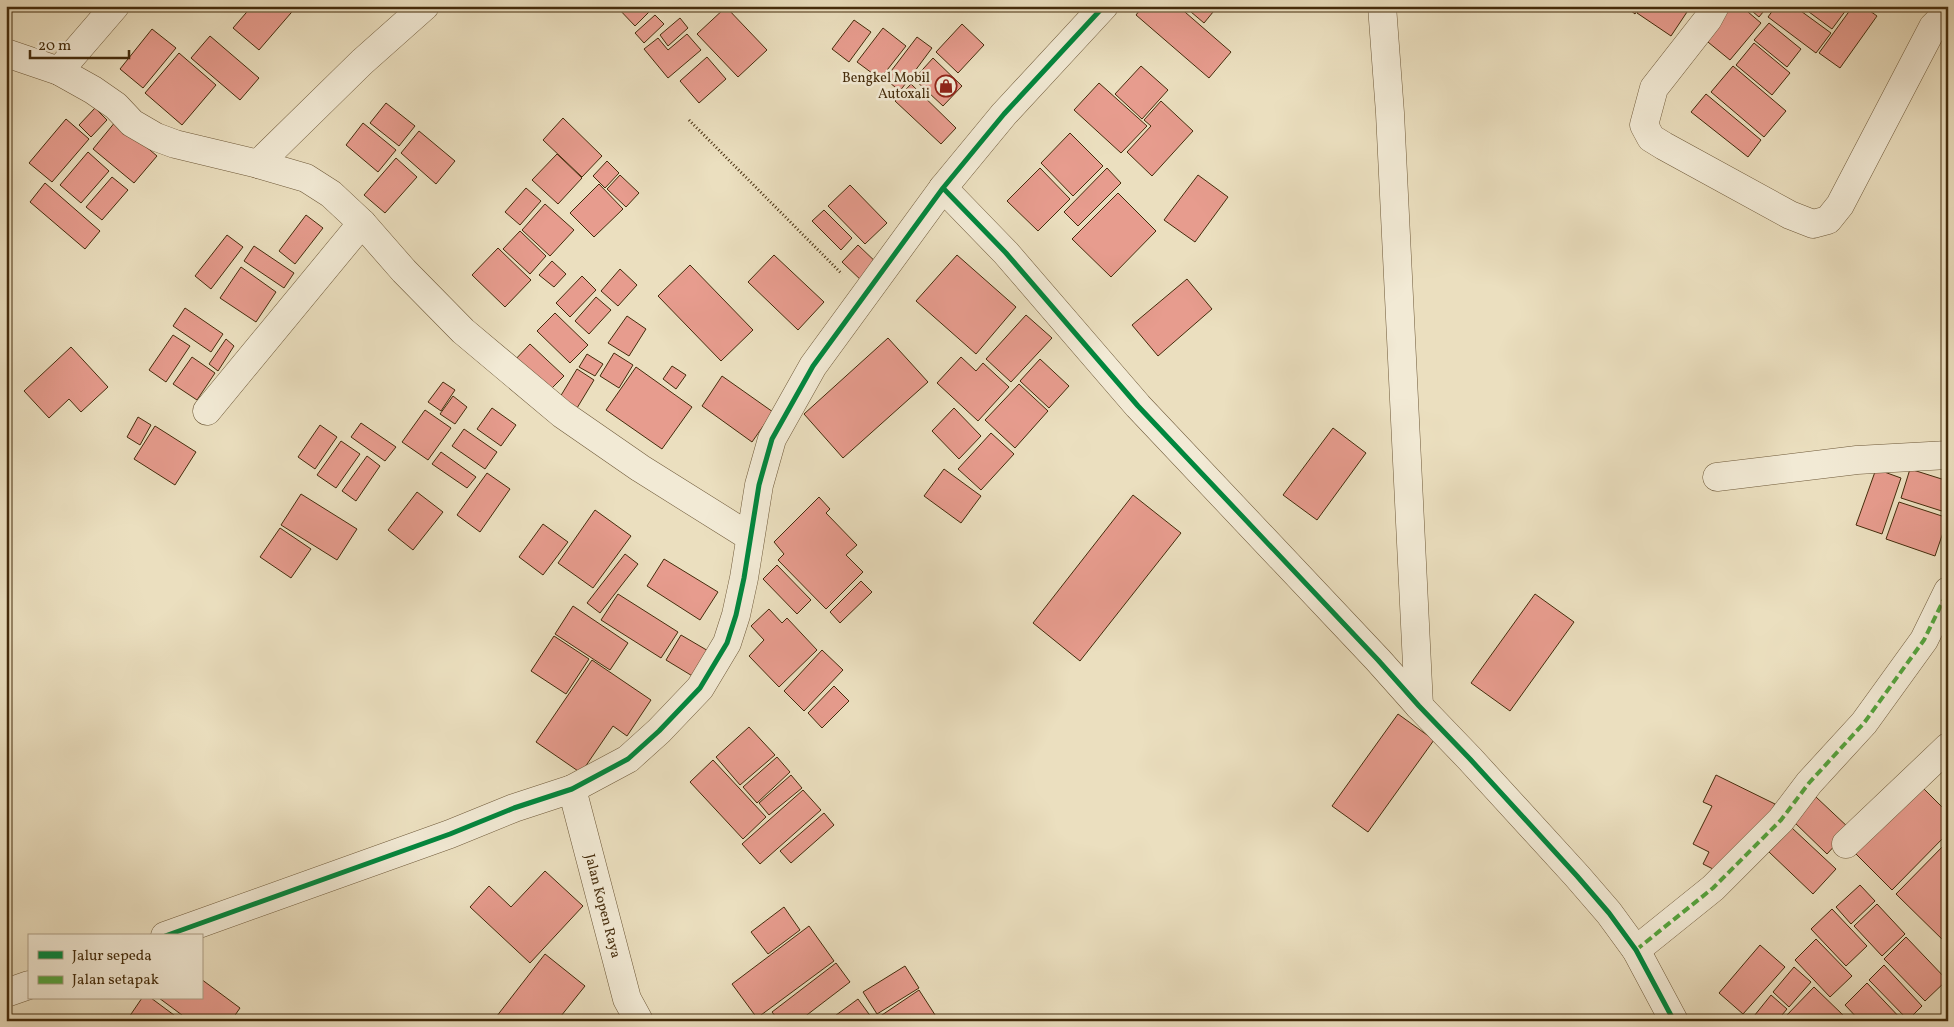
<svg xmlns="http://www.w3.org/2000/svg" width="1954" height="1027" font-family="Vollkorn,serif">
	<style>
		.building { fill: #e79c8e; stroke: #452c0c }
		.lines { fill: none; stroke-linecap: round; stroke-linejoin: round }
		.minor-casing { stroke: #6e5939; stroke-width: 29 }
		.path { stroke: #452c0c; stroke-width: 3; stroke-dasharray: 1 2.5; stroke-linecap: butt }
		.minor { stroke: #f2ead5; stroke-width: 28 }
		.quiet { stroke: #55a43e; stroke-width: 4; stroke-dasharray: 8 4; stroke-linecap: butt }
		.cycleway-casing { stroke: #f2ead5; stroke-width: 8 }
		.cycleway { stroke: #00873e; stroke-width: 5 }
		.labels { text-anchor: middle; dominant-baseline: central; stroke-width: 5; stroke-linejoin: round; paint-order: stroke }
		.poi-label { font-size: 14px; fill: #452c0c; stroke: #f2ead5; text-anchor: end }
		.street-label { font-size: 14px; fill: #452c0c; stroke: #f2ead5 }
	</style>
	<rect width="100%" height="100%" fill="#ebdfbf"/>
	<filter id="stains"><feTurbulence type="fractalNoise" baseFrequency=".004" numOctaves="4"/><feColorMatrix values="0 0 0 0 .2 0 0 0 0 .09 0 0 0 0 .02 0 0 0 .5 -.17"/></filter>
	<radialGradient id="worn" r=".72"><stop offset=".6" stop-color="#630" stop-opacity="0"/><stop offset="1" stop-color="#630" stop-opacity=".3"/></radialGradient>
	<path class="building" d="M252 6H297L259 50 233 28Z
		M616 6H646L650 11 635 26Z
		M1143 6H1178L1231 52 1209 78 1136 15Z
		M1184 6H1218L1204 23Z
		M1625 6H1640L1635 14Z
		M1642 6H1691L1671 36 1637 13Z
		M1730 6H1741L1761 23 1730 60 1703 38Z
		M1746 6H1768L1759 17Z
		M1776 6H1794L1831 33 1816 53 1768 17Z
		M1813 6H1849L1832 29 1809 12Z
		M1853 6H1863L1877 16 1840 68 1819 53Z
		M726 7 767 50 738 77 697 34Z
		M655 15 664 24 644 43 635 33Z
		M680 18 688 28 668 46 660 35Z
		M854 20 871 32 849 62 832 49Z
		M1769 23 1801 49 1787 67 1754 40Z
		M962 24 984 45 958 73 936 52Z
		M883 28 906 46 880 79 857 62Z
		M152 29 176 48 143 88 120 69Z
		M687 34 701 50 668 78 644 49 658 38 668 50Z
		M210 36 259 78 240 100 191 58Z
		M917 37 932 48 900 91 885 79Z
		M1754 43 1790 73 1772 95 1736 65Z
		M179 53 216 85 182 125 145 93Z
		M707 57 726 79 699 103 680 81Z
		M933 58 962 86 943 106 914 79Z
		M1141 66 1168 90 1142 119 1115 94Z
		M1733 66 1786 111 1764 137 1711 92Z
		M1099 83 1147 126 1121 153 1074 110Z
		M911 84 956 128 941 144 895 101Z
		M1706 94 1761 140 1748 157 1691 112Z
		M1161 101 1193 131 1152 176 1127 152 1151 126 1144 120Z
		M386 103 415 126 399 146 370 123Z
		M95 108 107 120 91 137 79 125Z
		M563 118 602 156 582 177 543 140Z
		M66 119 89 139 52 182 29 163Z
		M116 121 157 156 134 183 93 149Z
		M363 123 396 150 378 172 346 145Z
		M419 131 455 161 436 184 401 153Z
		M1070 133 1103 166 1073 196 1041 163Z
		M88 152 109 171 81 203 60 185Z
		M557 154 582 178 558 204 532 180Z
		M396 158 417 177 385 213 364 195Z
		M607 161 619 173 605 188 593 176Z
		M1040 168 1070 199 1038 231 1007 201Z
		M1107 168 1121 183 1078 226 1064 212Z
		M620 175 639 193 626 207 607 189Z
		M1198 175 1228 197 1195 242 1164 220Z
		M112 177 128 190 102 220 86 207Z
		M45 183 100 231 85 249 30 202Z
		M599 184 623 209 594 237 570 213Z
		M850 185 887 223 865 244 828 206Z
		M526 188 541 201 520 225 505 212Z
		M1118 193 1156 231 1111 277 1072 239Z
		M545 204 574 230 550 256 522 230Z
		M824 210 852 238 841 250 812 221Z
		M306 215 323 228 295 264 279 251Z
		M520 231 546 256 530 274 503 249Z
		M227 235 243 247 211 289 195 276Z
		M858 245 880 266 864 283 842 262Z
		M254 246 294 273 284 288 244 261Z
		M498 248 531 280 505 307 472 275Z
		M774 255 824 302 798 330 748 282Z
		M957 255 1016 307 976 354 916 301Z
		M552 261 566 274 554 287 539 275Z
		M690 265 753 330 721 361 658 296Z
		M241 267 276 292 256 322 220 298Z
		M620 269 637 285 618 306 601 291Z
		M582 276 596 290 570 317 556 303Z
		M1187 279 1212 309 1158 356 1132 325Z
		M596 297 611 310 589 334 575 321Z
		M185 308 223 334 211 352 173 326Z
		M555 313 588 345 570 363 537 331Z
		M1026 315 1052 338 1011 382 986 359Z
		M627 316 646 329 629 356 608 343Z
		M173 335 190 346 166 382 149 370Z
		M888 338 928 382 843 458 804 414Z
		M226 339 234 346 218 371 209 364Z
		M530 344 564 376 546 394 513 362Z
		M71 347 108 387 81 412 69 399 49 418 24 391Z
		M614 353 633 365 619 388 600 376Z
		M587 354 603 364 595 376 579 367Z
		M192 357 215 373 197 400 173 384Z
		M961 357 976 371 983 363 1009 387 978 421 937 383Z
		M1040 359 1069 386 1049 408 1020 381Z
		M672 366 686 375 676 389 663 379Z
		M636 367 692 407 662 449 606 410Z
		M577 369 594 380 574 413 557 402Z
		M722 376 773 412 752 442 702 406Z
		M443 382 455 390 441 411 428 402Z
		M1019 384 1048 411 1015 448 985 420Z
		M453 396 467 407 455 424 440 414Z
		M492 408 516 425 501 446 477 429Z
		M954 408 981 436 959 459 932 431Z
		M425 410 451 428 428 460 402 442Z
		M138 417 151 425 140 445 127 437Z
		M361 423 396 447 385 461 351 437Z
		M320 425 337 437 315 469 298 457Z
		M155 426 196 452 175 485 134 459Z
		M1333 428 1366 453 1317 520 1283 495Z
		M464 429 497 452 485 469 452 446Z
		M991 433 1014 454 981 490 958 469Z
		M341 441 360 454 336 488 317 475Z
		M441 452 476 477 467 488 432 464Z
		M367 456 380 466 356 501 342 491Z
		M944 469 981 496 961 523 924 496Z
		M1876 469 1901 478 1882 534 1856 525Z
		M1910 469 1948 481V513L1901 498Z
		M487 473 510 489 480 532 457 515Z
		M417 492 443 512 413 550 388 530Z
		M301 494 357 529 337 560 281 525Z
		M1133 495 1181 533 1080 661 1033 623Z
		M819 497 830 509 826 513 857 545 846 555 863 572 826 609 778 560 784 554 774 542Z
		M1899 502 1948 518 1935 556 1886 539Z
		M595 510 631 536 593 588 558 563Z
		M543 524 568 542 543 575 519 557Z
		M280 528 311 549 291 578 260 557Z
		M625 554 638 564 600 613 587 603Z
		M664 559 718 592 700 620 647 586Z
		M777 565 811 600 797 614 763 579Z
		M861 581 872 592 840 623 830 612Z
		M618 594 678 632 661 658 601 620Z
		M1535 594 1574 622 1510 711 1471 683Z
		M573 606 628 643 610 670 555 634Z
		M769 609 782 623 787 618 817 650 779 687 749 656 764 640 751 626Z
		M681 635 710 652 694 677 666 660Z
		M554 636 589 659 566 694 531 671Z
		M822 650 843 670 804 711 784 691Z
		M592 660 651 700 627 736 613 726 581 773 536 742Z
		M834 686 849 701 822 728 808 713Z
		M1398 714 1434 740 1368 832 1332 806Z
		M749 727 775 755 740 785 716 757Z
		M777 757 790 772 757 803 743 787Z
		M713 760 766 817 743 839 690 782Z
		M791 775 802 788 769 815 759 803Z
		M1716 775 1775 804 1762 831 1719 872 1703 864 1709 852 1693 844 1712 806 1703 802Z
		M1916 781 1948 813V833L1892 890 1850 848Z
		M803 790 821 810 760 864 742 844Z
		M1816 797 1850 829 1827 854 1793 821Z
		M824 813 834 825 791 863 780 851Z
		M1792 828 1836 869 1813 894 1769 852Z
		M1948 841V945L1896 894Z
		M545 871 583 906 530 963 470 907 489 886 511 907Z
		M1860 885 1875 901 1851 924 1836 907Z
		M1877 904 1905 934 1882 956 1854 926Z
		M784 907 800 930 768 954 751 932Z
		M1832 909 1867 946 1846 966 1811 929Z
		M809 926 834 961 757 1018 732 984Z
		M1906 937 1947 980 1925 1001 1884 959Z
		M1816 939 1852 976 1830 997 1795 960Z
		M1760 945 1785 967 1743 1014 1719 993Z
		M545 954 585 986 557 1021H493Z
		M836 963 850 982 799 1021H779L772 1012Z
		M1884 965 1922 1006 1908 1020 1869 980Z
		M905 966 919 988 877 1014 863 992Z
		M1794 967 1811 982 1789 1007 1773 992Z
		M201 979 240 1008 231 1021H190L159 998H201Z
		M1867 983 1903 1021H1860L1845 1005Z
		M1814 987 1844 1016 1840 1021H1789L1785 1017Z
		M919 990 939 1021H881L879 1017Z
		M1771 995 1787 1009 1777 1021H1750Z
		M142 998H151L182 1021H129L127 1020Z
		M858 999 874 1021H828Z"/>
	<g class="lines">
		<g class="minor-casing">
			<g id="minor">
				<path d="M1382 6 1390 113 1419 706"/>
				<path d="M1715 6 1708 19 1654 88 1644 125 1651 138 1664 146 1790 215 1813 224 1828 220 1840 205 1933 27 1948 12"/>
				<path d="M6 53 59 71 93 90 116 106 132 123 156 137 175 144 258 164 306 178 331 194 362 223 404 271 463 331 562 414 640 468 750 537"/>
				<path d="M59 71 115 6"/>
				<path d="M258 164 362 62 425 6"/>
				<path d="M943 188 1006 253 1138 406 1378 660 1419 706 1470 759 1577 876 1609 913 1636 950 1674 1021"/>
				<path d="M207 411 362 223"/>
				<path d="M1717 477 1857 460 1948 455"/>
				<path id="s1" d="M572 789 627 999 639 1021"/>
				<path d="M1846 844 1948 747"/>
				<path d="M165 936 450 834 514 808 572 789 628 759 659 731 700 688 727 643 736 615 744 578 759 485 772 439 813 366 943 188 1004 114 1104 6"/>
				<path d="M1636 950 1713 888 1781 820 1809 783 1864 723 1924 640 1948 591"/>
				<path d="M6 993 29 985"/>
			</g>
		</g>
		<path class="path" d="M689 120 842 274"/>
		<use href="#minor" class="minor"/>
		<path class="quiet" d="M1636 950 1713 888 1781 820 1809 783 1864 723 1924 640 1948 591"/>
		<g class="cycleway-casing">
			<path id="cycleway" d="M943 188 1006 253 1138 406 1378 660 1419 706 1470 759 1577 876 1609 913 1636 950 1674 1021
				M165 936 450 834 514 808 572 789 628 759 659 731 700 688 727 643 736 615 744 578 759 485 772 439 813 366 943 188 1004 114 1104 6"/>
		</g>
		<use href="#cycleway" class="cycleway"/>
	</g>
	<defs>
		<g id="shop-ring" transform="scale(1.125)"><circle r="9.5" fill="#f2ead5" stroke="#8f2418" stroke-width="1.5"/><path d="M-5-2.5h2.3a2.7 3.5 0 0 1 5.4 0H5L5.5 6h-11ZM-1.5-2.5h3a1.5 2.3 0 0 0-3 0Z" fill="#8f2418"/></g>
	</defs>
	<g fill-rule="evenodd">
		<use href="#shop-ring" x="946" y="86"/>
	</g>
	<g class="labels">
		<g class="poi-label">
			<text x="930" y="78">Bengkel Mobil<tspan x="930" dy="16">Autoxali</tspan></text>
		</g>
		<g class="street-label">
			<text stroke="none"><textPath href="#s1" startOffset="121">Jalan Kopen Raya</textPath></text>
		</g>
	</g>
	<rect width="1954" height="1027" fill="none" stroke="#ebdfbf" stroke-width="25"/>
	<rect x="8" y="8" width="1939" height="1012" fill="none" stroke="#452c0c" stroke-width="2.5"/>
	<rect x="12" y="12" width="1929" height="1002" fill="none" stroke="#452c0c"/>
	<rect x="28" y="934" width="175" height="65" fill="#f2ead5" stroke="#ad9e85"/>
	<rect x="38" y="951" width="25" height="8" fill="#00873e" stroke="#ad9e85"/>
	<text x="72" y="960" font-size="15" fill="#452c0c">Jalur sepeda</text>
	<rect x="38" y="976" width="25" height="8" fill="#55a43e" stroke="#ad9e85"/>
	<text x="72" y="984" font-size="15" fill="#452c0c">Jalan setapak</text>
	<path d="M30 50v8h99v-8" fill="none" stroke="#452c0c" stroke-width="2.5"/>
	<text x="38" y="50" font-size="15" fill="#452c0c" stroke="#f2ead5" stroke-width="4" paint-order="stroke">20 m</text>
	<rect width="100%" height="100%" filter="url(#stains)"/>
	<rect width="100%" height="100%" fill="url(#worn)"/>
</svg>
